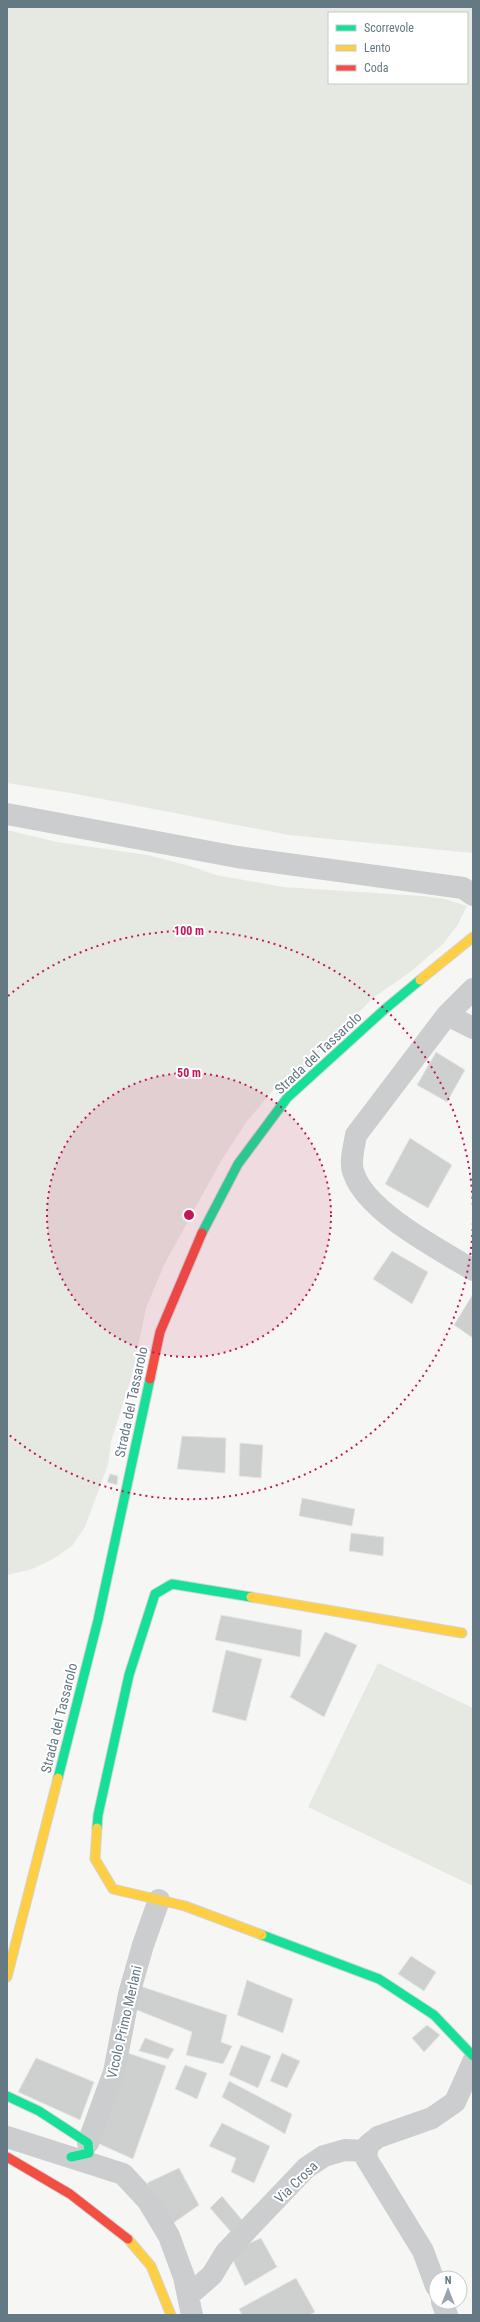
<svg xmlns="http://www.w3.org/2000/svg" width="480" height="2322" font-family="'Roboto Condensed',sans-serif">
	<style>
		.green { fill: #e6e9e2; fill-rule: evenodd }
		.building { fill: #ced0d0; stroke: #e5e5e4 }
		.lines { fill: none; stroke-linecap: round; stroke-linejoin: round }
		.fast-casing { stroke: #d3d4d5; stroke-width: 11 }
		.slow-casing { stroke: #d3d4d5; stroke-width: 11 }
		.jam-casing { stroke: #d3d4d5; stroke-width: 11 }
		.street { stroke: #cccdce; stroke-width: 22 }
		.fast { stroke: #16e098; stroke-width: 9 }
		.slow { stroke: #ffcf43; stroke-width: 9 }
		.jam { stroke: #f24e42; stroke-width: 9 }
		.ring { fill: none; stroke: #c2185b; stroke-width: 2; stroke-dasharray: 2 4 }
		.labels { text-anchor: middle; dominant-baseline: central; stroke-width: 4; stroke-linejoin: round; paint-order: stroke }
		.street-label { font-size: 14px; fill: #657985; stroke: #fff }
		.centre { fill: #c2185b; stroke: #fff; stroke-width: 2 }
		.ring-label { font-size: 12px; text-anchor: middle; font-weight: bold; fill: #c2185b; stroke: #fff; stroke-width: 4; stroke-linejoin: round; paint-order: stroke }
	</style>
	<rect width="100%" height="100%" fill="#f6f6f4"/>
	<path class="green" d="M7 7H473V853L289 835 71 793 7 783ZM329 13H467V83H329Z
		M7 830 57 842 148 855 193 867 216 875 283 887 422 896 445 899 467 906 457 926 443 944 409 973 374 997 310 1062 275 1088 247 1121 221 1161 164 1265 146 1308 132 1376 111 1441 108 1465 85 1527 72 1546 53 1559 32 1569 7 1575Z
		M378 1663 473 1708V1886L308 1807Z"/>
	<path class="building" d="M436 1052 465 1070 447 1102 417 1085Z
		M410 1138 452 1165 428 1208 385 1184Z
		M392 1251 428 1272 412 1304 373 1279Z
		M473 1294V1338L454 1325Z
		M182 1436 226 1438 225 1473 177 1469Z
		M240 1443 263 1445 261 1478 239 1476Z
		M110 1474 118 1476 117 1485 107 1482Z
		M302 1498 355 1509 352 1526 299 1516Z
		M351 1533 384 1537 383 1556 349 1551Z
		M221 1615 302 1630 300 1657 215 1640Z
		M325 1632 357 1645 324 1717 290 1697Z
		M226 1650 262 1659 246 1721 212 1712Z
		M411 1956 436 1972 424 1991 398 1974Z
		M247 1980 293 1999 283 2033 237 2015Z
		M137 1985 227 2015 221 2042 232 2046 223 2064 186 2055 192 2032 132 2008Z
		M427 2025 440 2035 424 2052 412 2038Z
		M145 2038 174 2049 168 2059 139 2051Z
		M241 2045 271 2056 258 2088 229 2075Z
		M128 2053 166 2066 133 2159 95 2142Z
		M282 2053 300 2061 287 2088 270 2081Z
		M36 2058 94 2082 80 2120 18 2092Z
		M185 2065 207 2073 197 2099 175 2089Z
		M229 2081 292 2114 285 2134 222 2097Z
		M222 2123 270 2146 254 2183 231 2172 236 2158 209 2146Z
		M179 2168 199 2205 172 2224 147 2183Z
		M222 2196 242 2220 231 2232 210 2208Z
		M261 2238 277 2267 245 2286 229 2252Z
		M296 2278 315 2312 309 2315H242L239 2309Z"/>
	<g class="lines">
		<g class="fast-casing">
			<path id="fast" d="M202 1233 238 1164 287 1098 385 1009 420 980
				M58 1778 98 1620 150 1379
				M97 1828 98 1815 129 1675 155 1594 172 1584 251 1597
				M262 1935 379 1979 434 2015 473 2056
				M7 2096 39 2111 88 2143 89 2153 71 2157"/>
		</g>
		<g class="slow-casing">
			<path id="slow" d="M420 980 473 937
				M251 1597 462 1633
				M97 1828 95 1859 113 1889 185 1906 262 1935
				M7 1977 58 1778
				M128 2239 151 2266 171 2315"/>
		</g>
		<g class="jam-casing">
			<path id="jam" d="M150 1379 160 1332 202 1233
				M7 2157 70 2194 128 2239"/>
		</g>
		<path class="street" d="M7 814 237 857 463 888 473 895
			M447 1015 473 989
			M473 1028 447 1015 356 1135C354 1147 349 1163 354 1174 367 1212 439 1249 473 1270
			M7 2137 123 2174 148 2201 169 2236 184 2277 192 2315
			M88 2143 114 2072 129 1994 143 1945 159 1900
			M436 2286 423 2251 366 2158 368 2145 378 2137 432 2118 455 2102 473 2062
			M188 2296 212 2275 226 2252 306 2168 324 2156 345 2150 367 2151
			M442 2302 447 2315"/>
		<use href="#fast" class="fast"/>
		<use href="#slow" class="slow"/>
		<use href="#jam" class="jam"/>
	</g>
	<circle cx="189" cy="1215" r="142" fill="#c2185b" fill-opacity=".12"/>
	<g class="ring">
		<circle cx="189" cy="1215" r="142"/>
		<path d="M473 1217A284 284 0 0 1 8 1434M8 996A284 284 0 0 1 473 1213"/>
	</g>
	<g class="labels">
		<g class="street-label">
			<text transform="translate(318 1053) rotate(-43)">Strada del Tassarolo</text>
			<text transform="translate(131 1402) rotate(-78)">Strada del Tassarolo</text>
			<text transform="translate(59 1718) rotate(-76)">Strada del Tassarolo</text>
			<text transform="translate(124 2022) rotate(-77)">Vicolo Primo Merlani</text>
			<text transform="translate(296 2182) rotate(-44)">Via Crosa</text>
		</g>
	</g>
	<circle cx="189" cy="1215" r="6" class="centre"/>
	<g class="ring-label">
		<text x="189" y="935">100 m</text>
		<text x="189" y="1077">50 m</text>
	</g>
	<rect width="480" height="2322" fill="none" stroke="#657985" stroke-width="16"/>
	<rect x="328" y="12" width="140" height="72" fill="#ffffff" stroke="#c1c9ce"/>
	<rect x="336" y="25" width="20" height="6" fill="#16e098" stroke="#c1c9ce"/>
	<text x="364" y="32" font-size="12" fill="#657985">Scorrevole</text>
	<rect x="336" y="45" width="20" height="6" fill="#ffcf43" stroke="#c1c9ce"/>
	<text x="364" y="52" font-size="12" fill="#657985">Lento</text>
	<rect x="336" y="65" width="20" height="6" fill="#f24e42" stroke="#c1c9ce"/>
	<text x="364" y="72" font-size="12" fill="#657985">Coda</text>
	<g transform="translate(448 2290)"><circle r="19" fill="#ffffff" stroke="#c1c9ce"/>
	<path d="M0-3L7 15L0 10L-7 15Z" fill="#98a5ac"/>
	<text y="-6" font-size="11" font-weight="bold" text-anchor="middle" fill="#657985">N</text>
	</g>
</svg>
